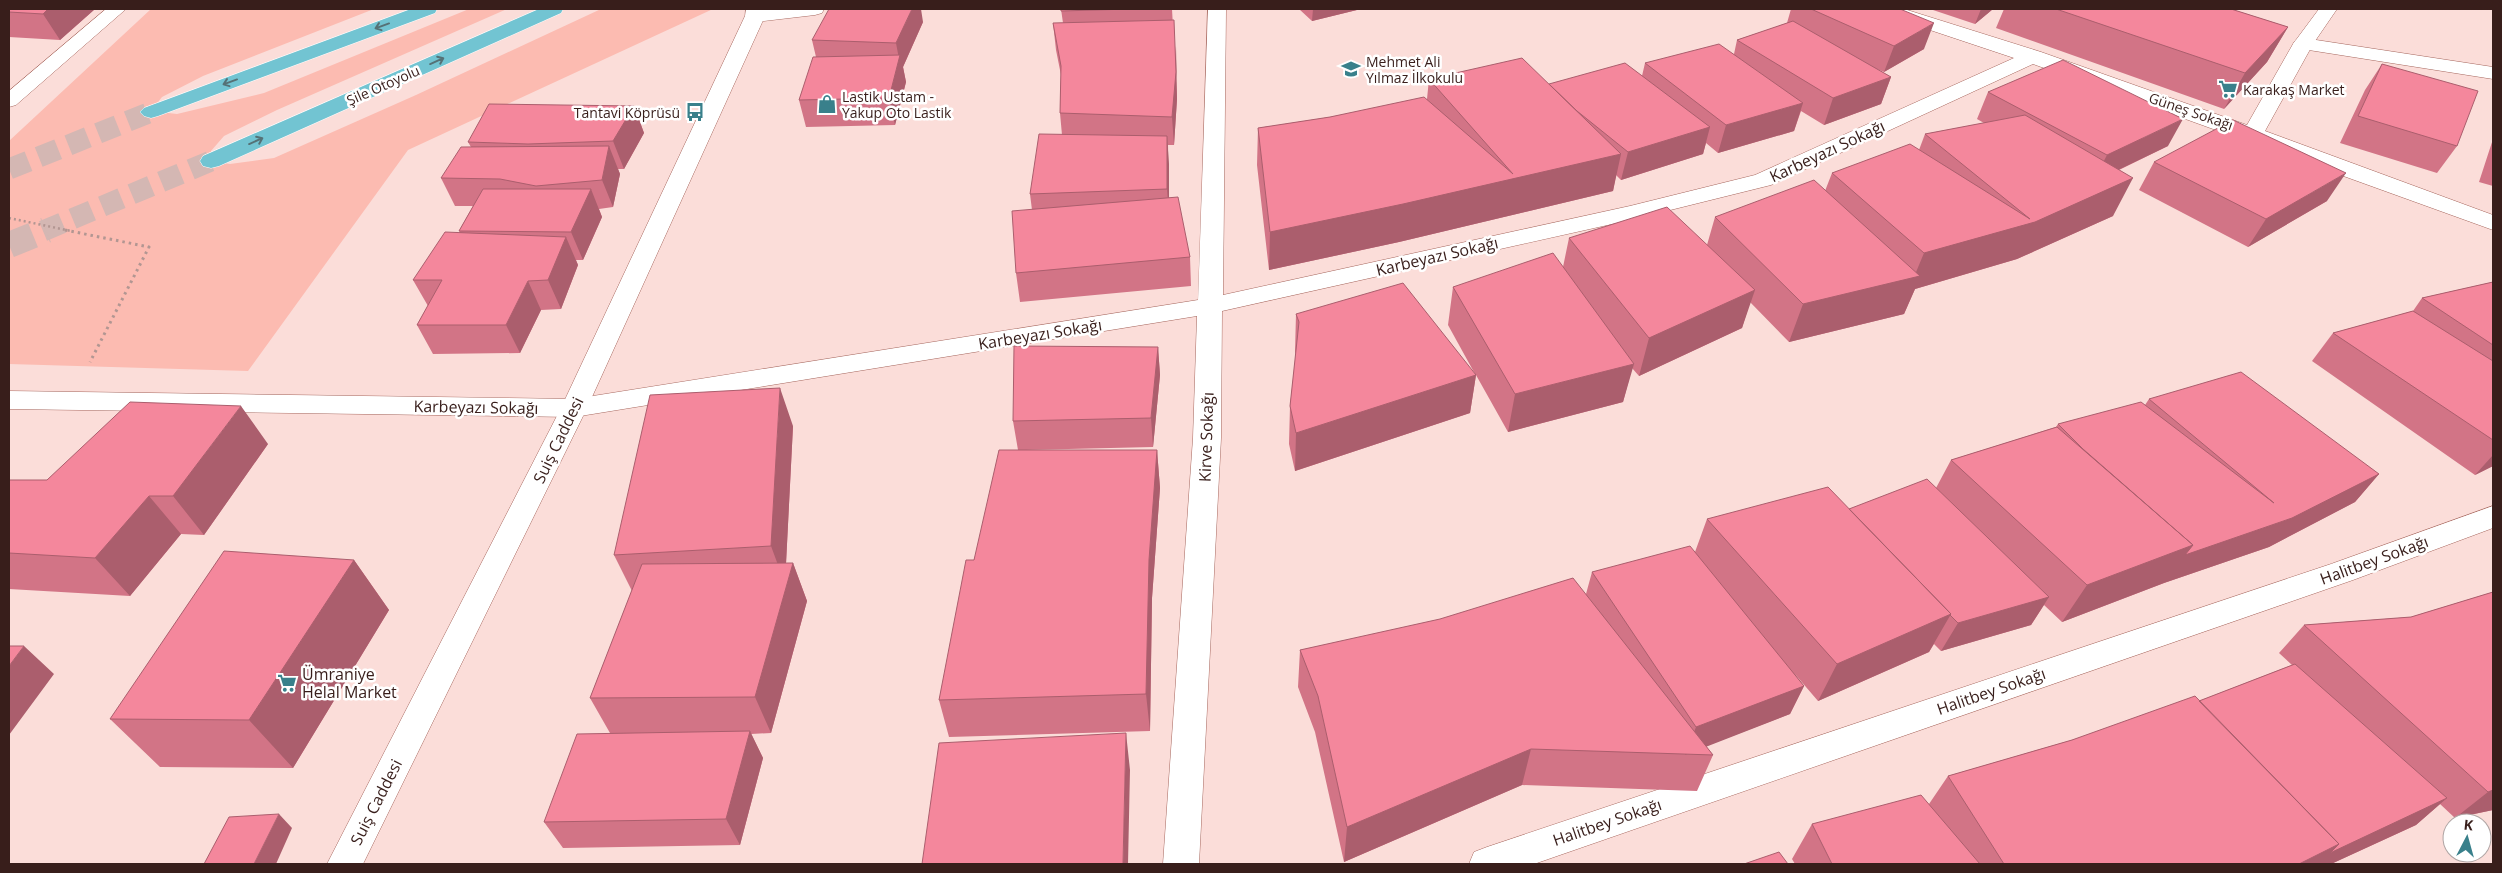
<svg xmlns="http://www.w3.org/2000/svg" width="2502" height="873" font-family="'Open Sans',sans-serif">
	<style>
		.green { fill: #fcbbb1 }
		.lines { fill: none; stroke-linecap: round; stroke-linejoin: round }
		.trunk-tunnel-far1 { stroke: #d4b7b3; stroke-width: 21; stroke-dasharray: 21 11; stroke-linecap: butt }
		.trunk-tunnel { stroke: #d4b7b3; stroke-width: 26; stroke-dasharray: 26 13; stroke-linecap: butt }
		.service-casing { stroke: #a6675e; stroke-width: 1 }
		.minor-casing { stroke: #a6675e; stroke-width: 1 }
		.tertiary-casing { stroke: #a6675e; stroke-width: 1 }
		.trunk-casing { stroke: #fff; stroke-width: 1 }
		.path-far1 { stroke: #b29692; stroke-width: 2.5; stroke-dasharray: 2 3; stroke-linecap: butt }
		.path { stroke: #b29692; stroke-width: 3; stroke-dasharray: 2.5 4; stroke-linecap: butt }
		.service { fill: #fff; fill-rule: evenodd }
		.minor { fill: #fff; fill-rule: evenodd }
		.tertiary { fill: #fff; fill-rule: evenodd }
		.trunk { fill: #72c4d2; fill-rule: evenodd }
		.wall { fill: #d27486 }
		.shaded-wall { fill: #ab5e6d }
		.building { fill: #f4879c; stroke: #ab5e6d }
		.oneway { stroke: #557176 }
		.labels { text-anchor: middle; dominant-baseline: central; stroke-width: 5; stroke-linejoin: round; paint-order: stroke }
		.far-poi-label { font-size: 14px; fill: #381e1b; stroke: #fff; text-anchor: start }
		.far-street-label { font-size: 14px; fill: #381e1b; stroke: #fff }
		.street-label { font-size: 16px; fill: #381e1b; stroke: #fff }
		.poi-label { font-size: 16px; fill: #381e1b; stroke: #fff; text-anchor: start }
	</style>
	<rect width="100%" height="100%" fill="#fbddd9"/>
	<path class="green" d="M151 9H374L203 76 162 97 151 111 177 114 264 93 469 9H507L277 110 224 136 211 151V161L230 164 274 158 416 95 601 9H713L408 150 248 371 9 364V141Z"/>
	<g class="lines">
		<path class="trunk-tunnel-far1" d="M9 169 151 112
			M43 231 211 161"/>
		<path class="trunk-tunnel" d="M9 245 46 230"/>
		<g class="service-casing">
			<path id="service" d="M2303 38 2493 67V79L2296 48 2293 44 2296 40Z"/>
		</g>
		<g class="minor-casing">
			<path id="minor" d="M106 9H126L16 105 9 107V91Z
				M768 9H824L822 13 815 15 755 22 748 20 745 16 748 12Z
				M1208 9H1226L1223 295 1630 206 1755 175 2014 58 1879 13 1877 9H1904L2041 52 2247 125 2293 44 2319 9H2337L2313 44 2265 131 2493 215V230L2033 64 1771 185 1630 220 1222 311 1221 438 1199 864H1163L1193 438 1197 316 574 417 9 409V391L574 399 1198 300Z
				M2493 506V528L2353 580 1534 864H1469L1474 852 1487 847 2331 564Z"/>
		</g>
		<g class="tertiary-casing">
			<path id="tertiary" d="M746 9H764L765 16 587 408 363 864H327L561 408 745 16Z"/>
		</g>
		<g class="trunk-casing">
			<path id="trunk" d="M411 9H437L435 13 158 116 151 118 144 116 140 112 144 108Z
				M539 9H563L561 13 219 166 211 168 203 166 200 161 203 156Z"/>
		</g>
		<path class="path-far1" d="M9 218 71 231"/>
		<path class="path" d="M65 230 149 247 90 362"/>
		<use href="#service" class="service"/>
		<use href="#minor" class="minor"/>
		<use href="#tertiary" class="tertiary"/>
		<use href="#trunk" class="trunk"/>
	</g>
	<path class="wall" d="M9 9H95L60 40 9 37Z
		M1061 9H1172L1177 99 1174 145H1168L1169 198 1190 257 1191 286 1020 302 1016 273 1032 210 1030 194 1062 135 1060 113 1061 75 1056 50 1053 23H1063Z
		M1299 9H1361L1312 21Z
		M1791 9H1900L1924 49 1884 72 1877 69 1891 77 1881 104 1824 125 1801 111 1794 131 1718 153 1706 143 1703 154 1621 180 1616 175 1613 191 1399 242 1269 270 1257 165 1258 128 1330 117 1427 99 1429 79 1549 84 1642 76 1645 63 1734 54 1737 40 1787 23Z
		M1930 9H1993L1975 24Z
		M2004 9H2231L2288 27 2267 62 2224 109 1996 28Z
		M923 22 903 67 906 82 895 125 806 127 799 100 816 57 812 40Z
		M2382 64 2457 146 2437 173 2340 143 2365 90Z
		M1988 92 2168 146 2119 170 2113 216 2017 259 1915 289 1904 314 1789 342 1750 302 1742 328 1639 376 1632 368 1623 402 1508 432 1476 375 1470 413 1295 471 1289 444 1290 406 1296 354 1295 352 1296 314 1475 374 1448 325 1453 287 1563 267 1569 238 1707 245 1715 217 1825 191 1832 173 1919 150 1925 134 1984 123 1977 119Z
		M634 106 644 133 624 169H618L620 174 613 207 599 209 602 217 583 260H576L578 265 561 309 541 310 520 353 433 354 417 325 428 306 413 280 460 232 459 231 473 206H455L441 178 471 147 468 142Z
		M2493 139V186L2479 182Z
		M2154 162 2327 201 2248 247 2139 190Z
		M2493 282V466L2475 475 2312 361 2333 333 2413 311 2422 298Z
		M1158 347 1160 375 1153 447 1026 450H1157L1160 488 1152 598 1150 731 949 737 939 700 974 560 1018 450 1013 421Z
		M2149 399 2379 474 2355 502 2269 547 2164 583 2062 622 2044 605 2031 625 1941 651 1934 644 1929 652 1818 701 1794 673 1804 686 1790 714 1706 746 1713 755 1697 791 1522 785 1344 862 1315 732 1298 687 1300 650 1586 594 1592 572 1695 552 1707 519 1849 509 1936 488 1951 460 2056 427 2058 424 2145 405Z
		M793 426 786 563H793L807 601 771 733 751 734 763 758 740 845 563 848 544 822 610 733 590 698 632 591 614 555Z
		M268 444 204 535 181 534 130 596 9 589V480H47Z
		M354 560 389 610 293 768 160 767 110 719Z
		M2493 592V810L2455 818 2440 804 2416 825 2331 864H1795L1792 859 1812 824 1929 804 1948 776 2072 740 2199 701 2292 665 2279 653 2304 625 2411 617Z"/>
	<path class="shaded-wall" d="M48 9H95L60 40 43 14Z
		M912 9H921L923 22 903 67 906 82 895 125 889 98 899 59 896 43Z
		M1313 9H1361L1312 21Z
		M1981 9H1993L1975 24Z
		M1934 23 1924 49 1884 72 1894 46Z
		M2288 27 2267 62 2224 109 2245 73Z
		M1176 46 1177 99 1174 145 1172 117Z
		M1891 77 1881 104 1824 125 1833 98Z
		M1803 103 1794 131 1718 153 1726 125Z
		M634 106 644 133 624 169 613 141Z
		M2183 119 2168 146 2093 182 2107 155Z
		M1710 127 1703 154 1621 180 1628 152Z
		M1167 136 1169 164V216L1167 189Z
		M609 146 620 174 613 207 602 180Z
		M1621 154 1613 191 1399 242 1269 270 1270 232Z
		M2346 173 2327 201 2248 247 2266 219Z
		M2133 178 2113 216 2017 259 1915 289 1904 314 1789 342 1803 304 1914 277 1924 253Z
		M591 189 602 217 583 260 571 232Z
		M566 237 578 265 561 309 548 280Z
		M528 281 541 310 520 353 506 325Z
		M1755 290 1742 328 1639 376 1649 338Z
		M1158 347 1160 375 1153 447 1151 418Z
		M1634 364 1623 402 1508 432 1515 394Z
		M1476 375 1470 413 1295 471 1296 433Z
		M780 388 793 426 785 584 771 546Z
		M241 406 268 444 204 535 173 496Z
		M1157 450 1160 488 1152 598 1150 731 1146 694 1149 560Z
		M2493 455V466L2475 475Z
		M2379 474 2355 502 2269 547 2164 583 2062 622 2087 585 2193 545Z
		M149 496 181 534 130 596 95 558Z
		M354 560 389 610 293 768 249 720Z
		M793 563 807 601 771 733 755 697Z
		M2049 597 2031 625 1941 651 1958 623Z
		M1951 614 1929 652 1818 701 1837 664Z
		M24 646 54 674 9 735V666Z
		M1804 686 1790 714 1685 755 1696 727Z
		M750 731 763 758 740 845 726 819Z
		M1126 733 1130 770 1128 864H1123Z
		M1531 749 1522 785 1344 862 1347 827Z
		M2493 790V810L2455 818 2488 792Z
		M2447 798 2416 825 2331 864H2299L2339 844Z
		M279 814 292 828 276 864H254Z"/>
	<path class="building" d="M9 9H48L43 14 9 12Z
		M829 9H912L896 43 812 40Z
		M1061 9H1130L1061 11Z
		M1811 9H1900L1934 23 1894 46Z
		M2056 9H2231L2288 27 2245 73Z
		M1174 20 1176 72 1172 117 1060 113 1061 66 1053 23Z
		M1793 21 1891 77 1833 98 1737 40Z
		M1719 44 1803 103 1726 125 1645 63Z
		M900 55 889 98 799 100 813 57Z
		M1522 58 1621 154 1403 204 1270 232 1258 128 1330 117 1424 97 1513 174 1429 79Z
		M2063 60 2183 119 2107 155 1988 92Z
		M1625 63 1710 127 1628 152 1577 111 1549 84Z
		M2382 64 2478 91 2457 146 2358 116Z
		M489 104 634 106 613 141 528 144 468 142Z
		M2025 115 2133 178 2035 222 1924 253 1832 173 1910 144 2030 219 1925 134Z
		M2233 120 2346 173 2266 219 2154 162Z
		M1039 134 1167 136V189L1030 194Z
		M609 146 602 180 536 186 500 179 441 178 461 147Z
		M1814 180 1920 276 1803 304 1715 217Z
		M483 189H591L571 232 459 231Z
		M1178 197 1190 257 1016 273 1012 211Z
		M1667 207 1755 290 1649 338 1569 238Z
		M445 232 566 237 548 280 528 281 506 325H417L442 280H413Z
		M1553 253 1634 364 1515 394 1453 287Z
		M2493 282V345L2422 298Z
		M1403 283 1476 375 1296 433 1290 406 1299 322 1296 314Z
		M2413 311 2493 361V440L2333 333Z
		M1014 346 1158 347 1151 418 1013 421Z
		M2241 372 2379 474 2292 518 2185 555 2193 545 2083 449 2058 424 2141 402 2274 503 2149 399Z
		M780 388 771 546 614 555 650 395Z
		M130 402 241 406 173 496H149L95 558 9 553V480H47Z
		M2057 427 2193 545 2087 585 1951 460Z
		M999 450H1157L1149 560 1146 694 939 700 966 560H974Z
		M1927 479 2049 597 1958 623 1950 615 1951 614 1849 509Z
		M1828 487 1951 614 1837 664 1707 519Z
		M1690 546 1804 686 1696 727 1592 572Z
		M224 551 354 560 249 720 110 719Z
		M793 563 755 697 590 698 642 564Z
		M1573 578 1713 755 1531 749 1347 827 1318 696 1300 650 1440 619Z
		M2493 592V790L2488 792 2304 625 2411 617Z
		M9 646H24L9 666Z
		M2295 664 2447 798 2330 853 2339 844 2199 701Z
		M2195 696 2339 844 2299 864H2004L1948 776 2072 740Z
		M750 731 726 819 544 822 577 734Z
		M1126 733 1123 864H922L939 743Z
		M1921 795 1980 864H1832L1812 824Z
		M279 814 254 864H204L229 817Z
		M1779 852 1788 864H1744Z"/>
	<defs><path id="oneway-shaft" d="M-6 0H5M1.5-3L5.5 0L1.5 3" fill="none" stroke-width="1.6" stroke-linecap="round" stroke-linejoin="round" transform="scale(1.25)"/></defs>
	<g class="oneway">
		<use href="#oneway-shaft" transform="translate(382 26) rotate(160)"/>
		<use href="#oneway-shaft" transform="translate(437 61) rotate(-24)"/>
		<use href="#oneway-shaft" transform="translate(230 82) rotate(160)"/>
		<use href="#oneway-shaft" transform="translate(256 141) rotate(-24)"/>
	</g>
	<defs>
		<g id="school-bare" transform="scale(1.5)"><path d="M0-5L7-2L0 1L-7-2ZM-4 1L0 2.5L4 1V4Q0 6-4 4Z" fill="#39808b" stroke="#fff" stroke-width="2.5" paint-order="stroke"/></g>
		<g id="supermarket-bare" transform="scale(1.5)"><path d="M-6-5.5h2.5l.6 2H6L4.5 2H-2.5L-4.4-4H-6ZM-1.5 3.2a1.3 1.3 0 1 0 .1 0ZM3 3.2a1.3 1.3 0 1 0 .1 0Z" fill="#39808b" stroke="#fff" stroke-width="2.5" paint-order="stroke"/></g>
		<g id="shop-bare" transform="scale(1.5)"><path d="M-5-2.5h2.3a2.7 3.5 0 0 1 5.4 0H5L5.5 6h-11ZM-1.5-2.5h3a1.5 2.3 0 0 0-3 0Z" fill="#39808b" stroke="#fff" stroke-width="2.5" paint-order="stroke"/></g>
		<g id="bus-bare" transform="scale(1.5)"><path d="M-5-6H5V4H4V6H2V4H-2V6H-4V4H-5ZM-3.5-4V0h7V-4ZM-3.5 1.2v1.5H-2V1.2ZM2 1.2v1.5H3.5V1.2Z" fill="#39808b" stroke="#fff" stroke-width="2.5" paint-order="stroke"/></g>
	</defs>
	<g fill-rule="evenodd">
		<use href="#school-bare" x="1351" y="69"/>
		<use href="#supermarket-bare" x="2228" y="89"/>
		<use href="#shop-bare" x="827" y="104"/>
		<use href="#bus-bare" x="695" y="112"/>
		<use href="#supermarket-bare" x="287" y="683"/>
	</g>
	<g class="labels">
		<g class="far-poi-label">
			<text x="1366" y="61">Mehmet Ali<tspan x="1366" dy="16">Yılmaz İlkokulu</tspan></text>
			<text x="2243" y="89">Karakaş Market</text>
			<text x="842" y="96">Lastik Ustam -<tspan x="842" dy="16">Yakup Oto Lastik</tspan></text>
			<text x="680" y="112" text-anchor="end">Tantavi Köprüsü</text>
		</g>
		<g class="far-street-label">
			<text transform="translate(383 85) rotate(-24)">Şile Otoyolu</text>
			<text transform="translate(2191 111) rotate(19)">Güneş Sokağı</text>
		</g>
		<g class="street-label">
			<text transform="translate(1827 151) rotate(-25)">Karbeyazı Sokağı</text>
			<text transform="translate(1437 256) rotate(-13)">Karbeyazı Sokağı</text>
			<text transform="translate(1040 334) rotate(-9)">Karbeyazı Sokağı</text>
			<text transform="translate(476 407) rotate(1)">Karbeyazı Sokağı</text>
			<text transform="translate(1206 437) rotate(-88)">Kirve Sokağı</text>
			<text transform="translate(558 440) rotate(-64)">Suiş Caddesi</text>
			<text transform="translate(2374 560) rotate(-20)">Halitbey Sokağı</text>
			<text transform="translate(1991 691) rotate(-19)">Halitbey Sokağı</text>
			<text transform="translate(376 802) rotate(-63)">Suiş Caddesi</text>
			<text transform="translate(1607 822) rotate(-19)">Halitbey Sokağı</text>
		</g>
		<g class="poi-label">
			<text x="302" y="674">Ümraniye<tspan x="302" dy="18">Helal Market</tspan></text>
		</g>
	</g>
	<rect width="2502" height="873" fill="none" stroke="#381e1b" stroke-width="20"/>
	<g transform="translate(2467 838) rotate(6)"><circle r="24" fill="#ffffff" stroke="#afa5a4"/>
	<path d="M0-4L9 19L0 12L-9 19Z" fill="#39808b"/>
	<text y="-8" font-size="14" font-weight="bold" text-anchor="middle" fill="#381e1b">K</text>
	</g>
</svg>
